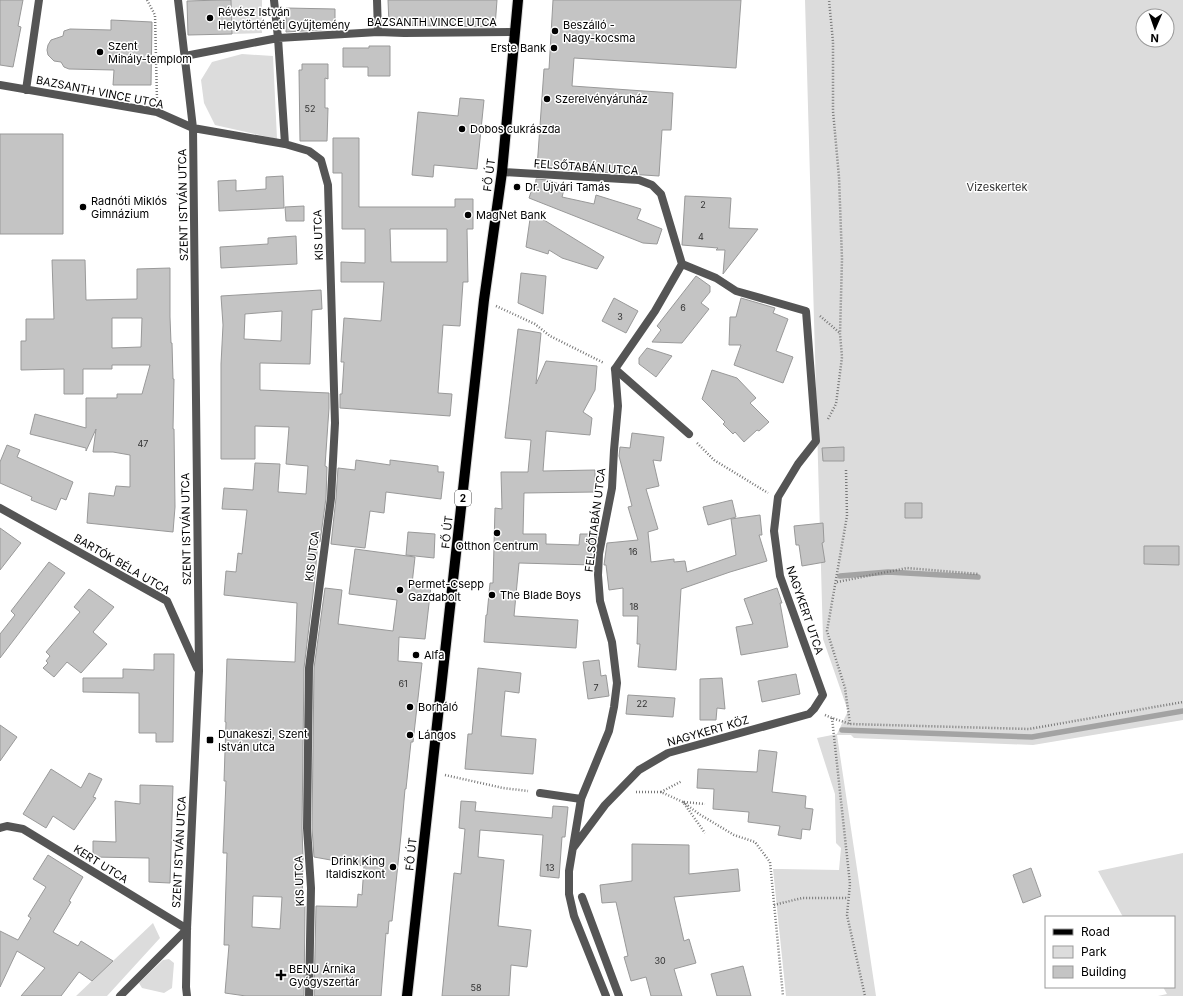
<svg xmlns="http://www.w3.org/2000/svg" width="1183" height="996" font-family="Inter,sans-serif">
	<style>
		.green { fill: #dcdcdc; fill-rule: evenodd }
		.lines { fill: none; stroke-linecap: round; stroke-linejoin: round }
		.stream { stroke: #a3a3a3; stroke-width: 5.5 }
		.building { fill: #c4c4c4; stroke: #999; fill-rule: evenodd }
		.primary-casing { stroke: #dbdbdb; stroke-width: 12 }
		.path { stroke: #777; stroke-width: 2.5; stroke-dasharray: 1 2; stroke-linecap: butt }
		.lane { stroke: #555; stroke-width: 8 }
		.street { stroke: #555; stroke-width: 8 }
		.primary { stroke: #000; stroke-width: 10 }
		.poi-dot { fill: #000; stroke: #fff; stroke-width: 1.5 }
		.labels { text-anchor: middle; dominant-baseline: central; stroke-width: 3; stroke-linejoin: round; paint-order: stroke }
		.number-label { font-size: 9px; fill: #313131 }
		.shield { fill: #fff; stroke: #4c4c4c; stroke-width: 1 }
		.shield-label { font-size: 10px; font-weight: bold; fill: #000 }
		.poi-label { font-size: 11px; fill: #000; stroke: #fff; text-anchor: start }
		.street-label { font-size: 11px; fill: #000; stroke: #fff }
		.park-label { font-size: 11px; fill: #333; stroke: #fff }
	</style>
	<rect width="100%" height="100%" fill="#fff"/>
	<path class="green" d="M231 0H262V33L232 34Z
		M805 0H1183V720L1033 745 854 738 851 735H837L876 996H786L773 869H781L839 870 841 848 836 843 835 794 817 738 837 734 848 711 823 639ZM1143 16H1167V40H1143Z
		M242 54 273 56 277 139 215 125 204 103 201 80 212 62Z
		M1183 853V996H1158L1167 994 1163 987H1174V917H1123L1098 871Z
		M153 923 160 938 107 996H76Z
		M169 959 174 963 172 988 164 993 142 988 139 983 163 960Z"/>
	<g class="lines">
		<path class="stream" d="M840 576 888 572 978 577
			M842 730 1032 737 1183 711"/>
	</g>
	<path class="building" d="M0 0H23L18 26 21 27 13 67 0 65Z
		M221 0H231L232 34 188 35 187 1Z
		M388 0H497L495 27 389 25Z
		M553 0H741L736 68 574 58 572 86 673 93 671 130H662L659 176 537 168 544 69H549Z
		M286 8 335 9V29L286 32Z
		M111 20 152 22 151 85H113L114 70 69 69 64 67 61 62 54 61 48 55 47 50 48 45 51 40 63 36 64 31 70 29 111 30Z
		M369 46H390V76H368V67H343V48H369Z
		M302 64H328V79L325 78V108H328L327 141H300L299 70H302Z
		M460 98 484 100 477 169 434 165 433 177 412 175 418 112 458 116Z
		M0 134H63V234H0Z
		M333 138H359V207H455V199H473V229H467L468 282H463L460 326 443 325 438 393 452 394 450 416 340 408V394H342L344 362H341L344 318 381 321 384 282H341V262L365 263V229H342V173H333ZM390 229H447V262H391Z
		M283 176 284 208 219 211 218 181 236 180V191L266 189V177Z
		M536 179 548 180 565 186 562 197 594 204 596 195 641 209 637 219 662 229 657 244 643 243 529 198 532 189 535 190Z
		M685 196 731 198 729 228 758 229 723 274 725 250H716L718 248 682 245Z
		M304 206V221H286L285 207Z
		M531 212 604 257 597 269 562 258 549 250 548 254 526 247Z
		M296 236 297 264 221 268 220 247 268 244V238Z
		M52 260H85L86 300 137 299V269L170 268V317L171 343H172L173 379H174L173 429H174L175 507 173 532 87 523 89 493 114 496 116 486 130 487V455L113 452H93L96 429 86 451V448L30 434 35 414 86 428V398H117V394H142L150 365H112V369H83V394H64V369L21 370V341H26V319H54ZM112 318H142L141 347 112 348Z
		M521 273 546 276 543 314 518 303Z
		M696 276 710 286V292L701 303 709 309 682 343 652 342 661 330 657 326Z
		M321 290 322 309 312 310 310 364 260 363V390L329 393V408L325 466 327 467 326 498 320 542H318L314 586 304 668 302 828 303 858 302 906H305L304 996H246L225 993 229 945H224L227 853H223L226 781H224L226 722H225L227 659 295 662 297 603 224 595 226 571 236 572 238 553 242 554 247 510 222 509 224 488 253 490 255 463 280 464 278 492 306 494 308 466 286 464 289 427 255 426V459H221V364L223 325 221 296ZM282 311 281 341 244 339 245 314ZM253 896 282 897 280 929 252 927Z
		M614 298 638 311 626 333 602 321Z
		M741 298 775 308 773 313 788 319 776 351 793 357 783 383 734 365 741 345H729L730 317H736Z
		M518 329 541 333 536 384 546 361 597 366 595 390 583 412 592 418 590 435 546 431 543 471 595 470V492L524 493 523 534H546V544L579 545 580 534H597L594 553 593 565 519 563 514 616 578 620 576 648 484 642 486 615H487L490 583H493L495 508 502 509 501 472H528L531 440 505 438Z
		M647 348 672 356 656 377 639 364V358Z
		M712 370 737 378 756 398 750 403 769 422 759 431 757 430 744 442 735 432 733 434 723 424 725 422 702 399Z
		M632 433 664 437 661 461 653 460 659 486 646 489 658 529 648 532 651 562 674 559V562L685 561 687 572 736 555 731 519 760 515 762 535H759L767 561 730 572 681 589 676 670 638 667 640 644H637L638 616H623V588L609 590 606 565H604L607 543 638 540 628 507 632 506 619 456 620 447 630 448Z
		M7 445 20 450 17 457 73 482 66 500 61 498 56 510 31 500 32 497 0 483V462Z
		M844 447V461H823L822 448Z
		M356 460 390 465V460L438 466V472H444L441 499 386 492 384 513 370 511 365 548 331 544 336 498 338 468 355 470Z
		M732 500 736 517 708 525 703 507Z
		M905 503H922V518H905Z
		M823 523 824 542 822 543 825 562 802 566 799 545H796L794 526Z
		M0 528 21 543 0 570Z
		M408 532 435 534 434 558 406 555Z
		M1144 546H1179V565L1144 564Z
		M355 549 415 557 412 584 431 586 425 639 399 637 398 661 422 663 413 742H411L406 789H405L401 835 392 921H389L388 934 386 933 381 996H314L316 906 357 907 358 894 362 895 364 866 314 857 312 828 314 668 325 588 342 590 338 624 393 631 397 600 349 594Z
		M49 562 65 573 0 658V634L15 615 11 611Z
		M777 588 782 603H780L788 647 741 655 736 627 753 624 744 599Z
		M89 589 114 607 93 632 107 644 81 673 67 662 54 677 43 668 48 663 46 661 50 656 46 652 80 612 74 607Z
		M154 654H174L173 742H156V733H139V693L83 692V678H123V669L154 670Z
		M599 660 601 676 606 675 609 696 588 699 583 662Z
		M478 668 521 673 519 693 505 691 501 736 536 739 533 774 465 769 468 734H472Z
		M796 674 800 694 762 702 758 681Z
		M722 678 725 709 717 708 716 720H700V679Z
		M628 695 675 698 673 717 626 714Z
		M0 725 17 737 0 761Z
		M759 750 777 752 772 792 806 796 805 808 813 809 810 830 802 829 801 839 778 835 780 826 748 822 749 812 713 809 714 789 697 788 698 769 757 772Z
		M51 769 81 788 89 773 102 779 93 797 96 798 74 830 53 816 46 828 23 814Z
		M140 785 173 786 170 883 149 882V858L93 857V841L116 842 115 801 140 804Z
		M461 801 476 802 475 811 552 818 553 806 568 807 565 837H562L559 878 540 876 543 835 480 830 478 857 504 860 498 926 531 930 527 967 511 965 509 996H442L454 873 461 874 465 829 459 828Z
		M632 844 689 845V874L738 869 740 891 674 897 684 941 689 939 696 963 674 969 682 996H651L646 977 631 981 624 957 628 956 616 902 602 903 600 885 632 881Z
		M48 855 83 877 69 901 71 902 53 932 78 946 81 941 113 961 92 981 79 972 61 996H21L45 968 17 951 0 987V931L18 940 31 918 28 916 46 887 33 879Z
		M1031 868 1041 896 1023 903 1013 875Z
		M743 966 751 996H717L711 974Z"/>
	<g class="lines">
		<g class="primary-casing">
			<path id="primary" d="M407 996 484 300 502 172 518 0"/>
		</g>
		<path class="path" d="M147 0 155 15 157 100
			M496 306 535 324 550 336 604 363
			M820 316 840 333
			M828 419 836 404 842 357 840 334 842 259 839 177 833 111V42L829 0
			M697 443 714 460 768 493
			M846 470 847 516 827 631 845 688 850 724
			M837 582 907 568 978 574
			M825 715 832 718 850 724 1029 729 1183 702
			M832 718 850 884 847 915 865 996
			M445 775 503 788 528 791
			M636 792H661L683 802 705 833
			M661 792 682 781
			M683 802 699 814 734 835 755 842 770 862 783 996
			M684 802 705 804
			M774 905 802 898H848"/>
		<path class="lane" d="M615 369 689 434
			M540 793 581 799
			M582 897 619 996"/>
		<path class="street" d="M178 0 193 128 199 671 187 929 186 987 187 996
			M274 0 278 38 285 144
			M377 0 378 32
			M185 56 278 38 378 32 404 33 514 32
			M0 85 157 112 193 128 285 144 309 151 321 160 328 185 335 423 331 498 309 668 307 828 311 888 309 996
			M26 90 39 0
			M502 172 639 180 652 185 661 194 682 264 655 311 615 369 618 406 614 450 612 488 599 554 598 575 600 601 612 642 617 683 614 707 609 731 581 799 569 871V894L574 916 606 996
			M0 508 167 601 197 668
			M0 828 7 826 23 829 187 929 120 996
			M573 848 605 805 639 770 668 753 809 714 814 709 823 695 780 576 774 531 778 497 798 464 816 441 806 311 736 291 716 278 682 264"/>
		<use href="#primary" class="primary"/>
	</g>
	<g class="poi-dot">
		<circle cx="210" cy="18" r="4"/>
		<circle cx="555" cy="31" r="4"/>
		<circle cx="554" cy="48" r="4"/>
		<circle cx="100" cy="52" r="4"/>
		<circle cx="547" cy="99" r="4"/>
		<circle cx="462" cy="129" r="4"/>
		<circle cx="517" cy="187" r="4"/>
		<circle cx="83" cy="207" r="4"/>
		<circle cx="468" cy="215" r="4"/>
		<circle cx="497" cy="533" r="4"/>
		<circle cx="400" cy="590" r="4"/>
		<circle cx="492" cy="595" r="4"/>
		<circle cx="416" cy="655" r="4"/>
		<circle cx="410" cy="707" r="4"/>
		<circle cx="410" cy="735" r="4"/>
		<rect x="206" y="736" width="8" height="8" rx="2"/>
		<circle cx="393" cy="867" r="4"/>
		<path d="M279 969h4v4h4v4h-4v4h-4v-4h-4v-4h4z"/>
	</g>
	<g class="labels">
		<g class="number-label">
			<text x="310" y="108">52</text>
			<text x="703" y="204">2</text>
			<text x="701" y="236">4</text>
			<text x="683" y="307">6</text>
			<text x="620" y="316">3</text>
			<text x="143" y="443">47</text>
			<text x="633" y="551">16</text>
			<text x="634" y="606">18</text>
			<text x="403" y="683">61</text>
			<text x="596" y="687">7</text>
			<text x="642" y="703">22</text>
			<text x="550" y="867">13</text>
			<text x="660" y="960">30</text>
			<text x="476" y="987">58</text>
		</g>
		<rect class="shield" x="455" y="490" width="16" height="16" rx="3"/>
		<g class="shield-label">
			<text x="463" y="498">2</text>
		</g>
		<g class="poi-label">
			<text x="218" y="12">Révész István<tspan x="218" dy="13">Helytörténeti Gyűjtemény</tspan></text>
			<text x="563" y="25">Beszálló -<tspan x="563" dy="13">Nagy-kocsma</tspan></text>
			<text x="108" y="46">Szent<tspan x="108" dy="13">Mihály-templom</tspan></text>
			<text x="546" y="48" text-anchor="end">Erste Bank</text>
			<text x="555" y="99">Szerelvényáruház</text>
			<text x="470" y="129">Dobos cukrászda</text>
			<text x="525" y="187">Dr. Újvári Tamás</text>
			<text x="91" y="201">Radnóti Miklós<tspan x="91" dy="13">Gimnázium</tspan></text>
			<text x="476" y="215">MagNet Bank</text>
			<text x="497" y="546" text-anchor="middle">Otthon Centrum</text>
			<text x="408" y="584">Permet-Csepp<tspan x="408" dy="13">Gazdabolt</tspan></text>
			<text x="500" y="595">The Blade Boys</text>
			<text x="424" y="655">Alfa</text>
			<text x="418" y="707">Borháló</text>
			<text x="218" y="734">Dunakeszi, Szent<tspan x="218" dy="13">István utca</tspan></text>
			<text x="418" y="735">Lángos</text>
			<text x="385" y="861" text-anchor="end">Drink King<tspan x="385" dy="13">Italdiszkont</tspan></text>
			<text x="289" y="969">BENU Árnika<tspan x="289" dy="13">Gyógyszertár</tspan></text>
		</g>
		<g class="street-label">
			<text x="432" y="22">BAZSANTH VINCE UTCA</text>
			<text transform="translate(100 92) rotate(11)">BAZSANTH VINCE UTCA</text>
			<text transform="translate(586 167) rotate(4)">FELSŐTABÁN UTCA</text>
			<text transform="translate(489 175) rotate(-83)">FŐ ÚT</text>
			<text transform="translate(183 205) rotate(-91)">SZENT ISTVÁN UTCA</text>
			<text transform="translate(318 235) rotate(-92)">KIS UTCA</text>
			<text transform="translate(595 520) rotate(-83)">FELSŐTABÁN UTCA</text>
			<text transform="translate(186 529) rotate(-91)">SZENT ISTVÁN UTCA</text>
			<text transform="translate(447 532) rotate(-84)">FŐ ÚT</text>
			<text transform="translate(312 556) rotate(-83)">KIS UTCA</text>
			<text transform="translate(122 564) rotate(30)">BARTÓK BÉLA UTCA</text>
			<text transform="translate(805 610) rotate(71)">NAGYKERT UTCA</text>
			<text transform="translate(708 731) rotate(-16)">NAGYKERT KÖZ</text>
			<text transform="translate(179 852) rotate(-87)">SZENT ISTVÁN UTCA</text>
			<text transform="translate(411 854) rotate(-84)">FŐ ÚT</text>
			<text transform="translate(101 864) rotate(32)">KERT UTCA</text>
			<text transform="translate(299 881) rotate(-92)">KIS UTCA</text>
		</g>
		<g class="park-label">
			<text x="997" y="187">Vizeskertek</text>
		</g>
	</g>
	<rect x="1045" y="916" width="130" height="72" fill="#ffffff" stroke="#999999"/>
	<rect x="1053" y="929" width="20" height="6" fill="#000000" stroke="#999999"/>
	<text x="1081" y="936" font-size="12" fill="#000000">Road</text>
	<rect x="1053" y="946" width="20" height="12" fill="#dcdcdc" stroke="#999999"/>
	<text x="1081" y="956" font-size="12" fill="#000000">Park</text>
	<rect x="1053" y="966" width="20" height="12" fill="#c4c4c4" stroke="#999999"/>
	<text x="1081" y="976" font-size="12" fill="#000000">Building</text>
	<g transform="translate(1155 28) rotate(182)"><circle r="19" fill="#ffffff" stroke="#999999"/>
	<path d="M0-3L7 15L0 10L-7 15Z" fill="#000000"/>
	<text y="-6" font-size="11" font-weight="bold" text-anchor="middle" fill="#000000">N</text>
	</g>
</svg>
